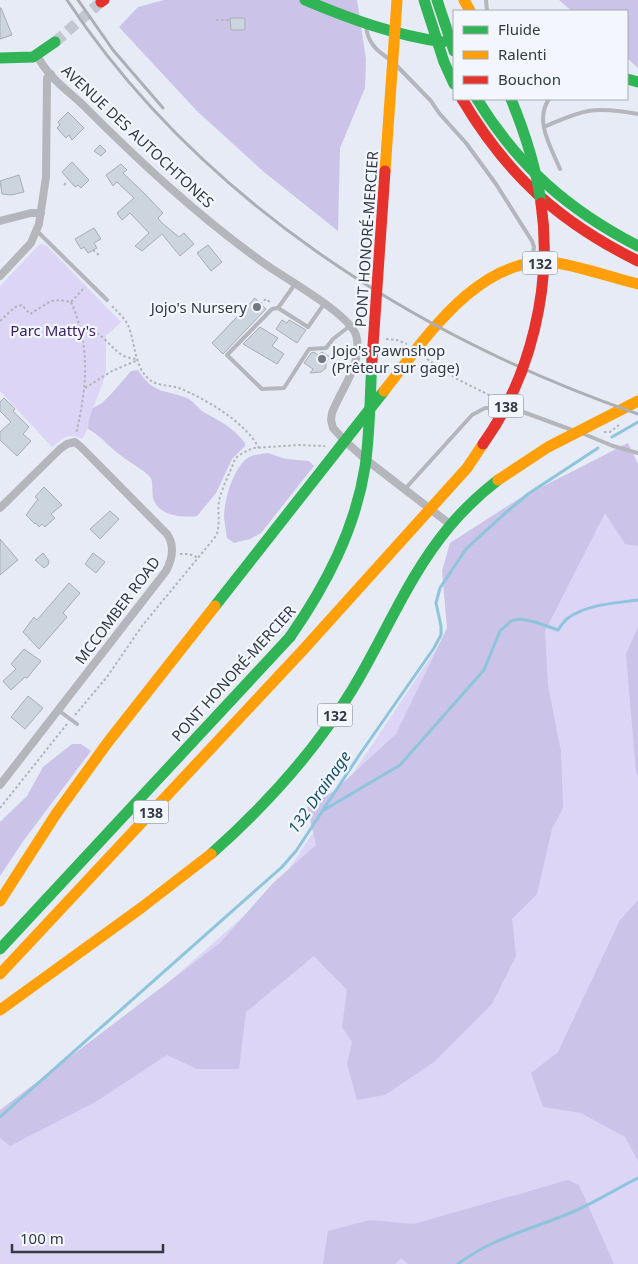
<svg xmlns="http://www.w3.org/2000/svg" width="638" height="1264" font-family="'Noto Sans',sans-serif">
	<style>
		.green { fill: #dcd5f6 }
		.forest { fill: #cbc3e8 }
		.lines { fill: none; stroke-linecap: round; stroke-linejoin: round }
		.stream { stroke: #8ec4dc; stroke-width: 3 }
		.building { fill: #ccd4dd; stroke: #a7adb6 }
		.secondary-tunnel { stroke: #c2c8d2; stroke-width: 11; stroke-dasharray: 11 5.5; stroke-linecap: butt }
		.path { stroke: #b1b4b9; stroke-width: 2; stroke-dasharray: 2.5 2.5; stroke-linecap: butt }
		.lane { stroke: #b5b6bb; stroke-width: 4 }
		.street { stroke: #b5b6bb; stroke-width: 8 }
		.fast { stroke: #30b455; stroke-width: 11 }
		.slow { stroke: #ff9f0a; stroke-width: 11 }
		.jam { stroke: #e5322d; stroke-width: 11 }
		.rail { stroke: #adafb4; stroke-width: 3 }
		.fast-bridge { stroke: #30b455; stroke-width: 11 }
		.slow-bridge { stroke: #ff9f0a; stroke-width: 11 }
		.jam-bridge { stroke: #e5322d; stroke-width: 11 }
		.poi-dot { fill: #727883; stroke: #f3f7fd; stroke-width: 2 }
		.labels { text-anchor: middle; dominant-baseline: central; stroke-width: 4.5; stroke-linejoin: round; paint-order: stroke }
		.shield { fill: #f3f7fd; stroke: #6d737c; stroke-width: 1 }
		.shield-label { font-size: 14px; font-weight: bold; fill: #333a45 }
		.street-label { font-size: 15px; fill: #333a45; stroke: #f3f7fd }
		.poi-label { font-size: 15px; fill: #333a45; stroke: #f3f7fd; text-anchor: end }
		.park-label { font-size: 15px; fill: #3b1d63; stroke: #f3f7fd }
		.water-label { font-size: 16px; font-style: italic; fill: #135267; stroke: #f3f7fd }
	</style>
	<rect width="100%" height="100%" fill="#e6ebf5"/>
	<path class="green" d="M42 244 47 246 121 322 106 336V370L103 382 89 419 88 429 82 439C69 432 63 438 52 447L0 391V286L39 245Z
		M638 464V1264H0V1130L276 888 453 624Z"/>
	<path class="forest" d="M164 0H357L366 59 365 88 340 148 338 231 264 172 197 111 119 27 138 7Z
		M559 0H638V68L627 58V11H572Z
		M138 370C154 395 164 389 187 398 195 402 198 409 205 413 223 423 231 426 245 443V446L232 459 216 493 197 516C182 518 158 516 153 498 152 492 153 484 151 478 142 468 130 463 119 454 108 446 100 435 88 429L89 419 93 408 102 403 112 393 131 371Z
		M628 443 638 464V546L625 544 605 513 545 631 548 685 561 752 563 808 552 829 537 894 512 919 516 956 492 1004 434 1062 385 1095 357 1100 347 1064 352 1042 342 1027 347 990 314 956 246 1012 239 1069H197L167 1055 97 1101 10 1146 0 1138V1110L220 943 273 883 316 845 307 807 334 791 396 734 447 628 442 571 450 543 520 498Z
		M268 453 286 459 309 461 314 466 261 533 250 539 234 543 227 538C226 532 225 525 224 518 224 501 233 467 249 457 255 454 262 454 268 453Z
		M638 627V776L636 772 626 654Z
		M72 744H81L91 751 24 840 0 876V822L27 796 43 767Z
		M638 900V1161L625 1137 581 1113 543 1107 531 1073 558 1052 620 920Z
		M568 1180 579 1185 614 1264H408L401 1258 395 1264H323L328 1231 370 1220 414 1224Z"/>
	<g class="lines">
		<path class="stream" d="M612 437 638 422
			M324 810 400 765 484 670 500 631 511 621 520 619 535 622 558 630C561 626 564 621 568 618 588 604 616 603 638 600
			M0 1117 282 867 296 851 360 754 434 648 441 635V626L436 603 440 588 466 549 502 516 528 494 598 448
			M458 1264C490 1239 532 1229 570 1213 593 1204 615 1189 638 1178"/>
	</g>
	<path class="building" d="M0 8H1L12 35 0 39Z
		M230 18H245V30H231Z
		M68 112 84 128 72 140 69 135 66 138 57 128 60 125 58 122Z
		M100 145 106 151 101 156 94 151Z
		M72 162 89 180 81 188 78 185 75 187 62 172Z
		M121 164 127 170 123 173 144 193 163 213 158 218 162 223 179 237 184 233 194 244 180 256 162 234 142 251 135 246 149 233 130 213 122 220 117 213 134 198 117 182 113 186 106 175Z
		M19 175 24 192 11 195 2 194 0 181Z
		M94 228 101 239 94 243 97 248 88 253 84 247 81 249 75 239Z
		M208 245 222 262 211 271 197 253Z
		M255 298 266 309 223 354 212 343Z
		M282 320 287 323 289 320 306 330 297 343 276 329Z
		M260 327 278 338 272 346 284 354 277 364 243 344Z
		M314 352 318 355 322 352 330 357 326 363V368L321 372 310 373 313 369 304 363 311 353Z
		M4 398 15 409 13 411 29 427 23 434 31 441 17 456 0 440V432L11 422 0 411V402Z
		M44 487 62 505 51 514 55 518 45 527 42 524 39 527 36 523 35 524 26 515 38 499 35 497Z
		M110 511 119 519 100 539 90 529Z
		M0 539 18 560 0 575Z
		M43 553 49 561 48 565 44 568 35 560Z
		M93 553 105 562 96 573 85 564Z
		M69 583 80 593 63 613 67 617 39 649 23 632 34 617 37 620Z
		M24 649 41 661 27 678 25 677 11 690 3 681 16 669 11 664Z
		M28 696 43 708 25 729 11 717Z"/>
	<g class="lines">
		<path class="secondary-tunnel" d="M55 42 101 2"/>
		<path class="path" d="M216 20H230
			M64 185 67 182
			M93 250 100 256
			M71 302C91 348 87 386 76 434
			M260 304 266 299 271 303
			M112 306C117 311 123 317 127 323 136 341 133 367 150 380 157 386 170 385 179 388 206 399 245 422 259 448
			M0 321 15 307 22 305 30 314 51 301 60 300 71 302 85 287
			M82 331C102 329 107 345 122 355 127 358 133 358 138 360
			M386 339 397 340 407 344
			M427 359 457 379 497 399
			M85 388 112 371 138 360
			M604 432H610L619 425
			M180 554H189L199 558
			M75 715 107 677 142 626 216 536C221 524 217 513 219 501 222 487 230 473 235 459L239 455 253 448 298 445 325 446
			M0 808 67 724"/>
		<path class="lane" d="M486 0 487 11
			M366 25C367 42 376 50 389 59
			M396 65 431 101 439 113 466 143 496 184 532 241 534 247 532 260
			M549 99C534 121 551 147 560 169
			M544 127C584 109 595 106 638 114
			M37 231 107 300
			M295 284 278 308 308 327 324 304
			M278 308 272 309 227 355 262 389 284 388 309 349 326 348 333 339 351 325
			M508 409H515L572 430
			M584 434 613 446 638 453
			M405 489 472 415 485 408H501
			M58 710 77 724"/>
		<path class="street" d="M37 55C46 75 68 91 83 105 140 162 199 217 265 264 286 279 348 313 356 335 364 362 341 389 332 413L331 420 333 428 345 441 364 458 451 525
			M0 221 31 213H41
			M0 276 31 243 39 224 46 177 47 82V78L51 74
			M0 508 60 449 67 444 75 442 81 447 167 534C175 546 173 558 166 571L0 785"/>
		<path class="fast" d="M305 0C350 19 394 35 443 42
			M0 58 33 57 55 42
			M627 79 638 82
			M477 99C518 166 568 210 638 246
			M215 606 384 391
			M211 854C265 806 314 753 352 690 385 636 408 576 449 527 463 510 480 494 498 480
			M0 949 290 637"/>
		<path class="slow" d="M464 0 470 11
			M384 391C425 339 481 252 557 263 582 267 613 278 638 284
			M498 480 548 447 638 401
			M0 901 56 814 108 742 215 606
			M0 974 303 650
			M0 1010 141 908 211 854"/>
		<path class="jam" d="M101 2 104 0
			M462 99C507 175 559 222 638 261"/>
		<path class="rail" d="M67 0C199 199 415 337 638 414
			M78 0 113 50 163 108"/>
		<path class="fast-bridge" d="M424 0 444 62 454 84
			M437 0 454 51
			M511 99C525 133 536 166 541 203
			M290 637C326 585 355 530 365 467 370 433 370 395 372 360"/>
		<path class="slow-bridge" d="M385 171 397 0
			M303 650 467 468 483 444"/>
		<path class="jam-bridge" d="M372 360 385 171
			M483 444C531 377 553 285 541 203"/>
	</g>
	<g class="poi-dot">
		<circle cx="257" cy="307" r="5"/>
		<circle cx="322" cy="359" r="5"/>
	</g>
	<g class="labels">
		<g class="shield">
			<rect x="522.5" y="251.5" width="35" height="23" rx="4"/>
			<rect x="488.5" y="394.5" width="35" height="23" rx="4"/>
			<rect x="317.5" y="703.5" width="35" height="23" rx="4"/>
			<rect x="133.5" y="800.5" width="35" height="23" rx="4"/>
		</g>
		<g class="shield-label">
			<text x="540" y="263">132</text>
			<text x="506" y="406">138</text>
			<text x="335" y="715">132</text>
			<text x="151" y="812">138</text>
		</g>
		<g class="street-label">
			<text transform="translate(138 136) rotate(43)">AVENUE DES AUTOCHTONES</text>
			<text transform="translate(366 239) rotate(-86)">PONT HONORÉ-MERCIER</text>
			<text transform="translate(117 610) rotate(-53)">MCCOMBER ROAD</text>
			<text transform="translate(233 673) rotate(-48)">PONT HONORÉ-MERCIER</text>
		</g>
		<g class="poi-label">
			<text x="247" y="307">Jojo's Nursery</text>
			<text x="332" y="350" text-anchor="start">Jojo's Pawnshop<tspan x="332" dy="17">(Prêteur sur gage)</tspan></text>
		</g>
		<g class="park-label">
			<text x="53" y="330">Parc Matty's</text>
		</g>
		<g class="water-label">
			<text transform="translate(319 792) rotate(-55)">132 Drainage</text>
		</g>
	</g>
	<rect x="453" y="10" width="175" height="90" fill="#f3f7fd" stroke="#a6abb3"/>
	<rect x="463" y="26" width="25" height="8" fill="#30b455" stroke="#a6abb3"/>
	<text x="498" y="35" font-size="15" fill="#333a45">Fluide</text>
	<rect x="463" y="51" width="25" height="8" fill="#ff9f0a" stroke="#a6abb3"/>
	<text x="498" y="60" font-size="15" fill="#333a45">Ralenti</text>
	<rect x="463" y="76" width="25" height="8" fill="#e5322d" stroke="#a6abb3"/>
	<text x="498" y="85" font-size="15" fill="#333a45">Bouchon</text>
	<path d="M12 1244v8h151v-8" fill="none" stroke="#333a45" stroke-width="2.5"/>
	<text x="20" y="1244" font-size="15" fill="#333a45" stroke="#f3f7fd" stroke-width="4" paint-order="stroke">100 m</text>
</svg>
